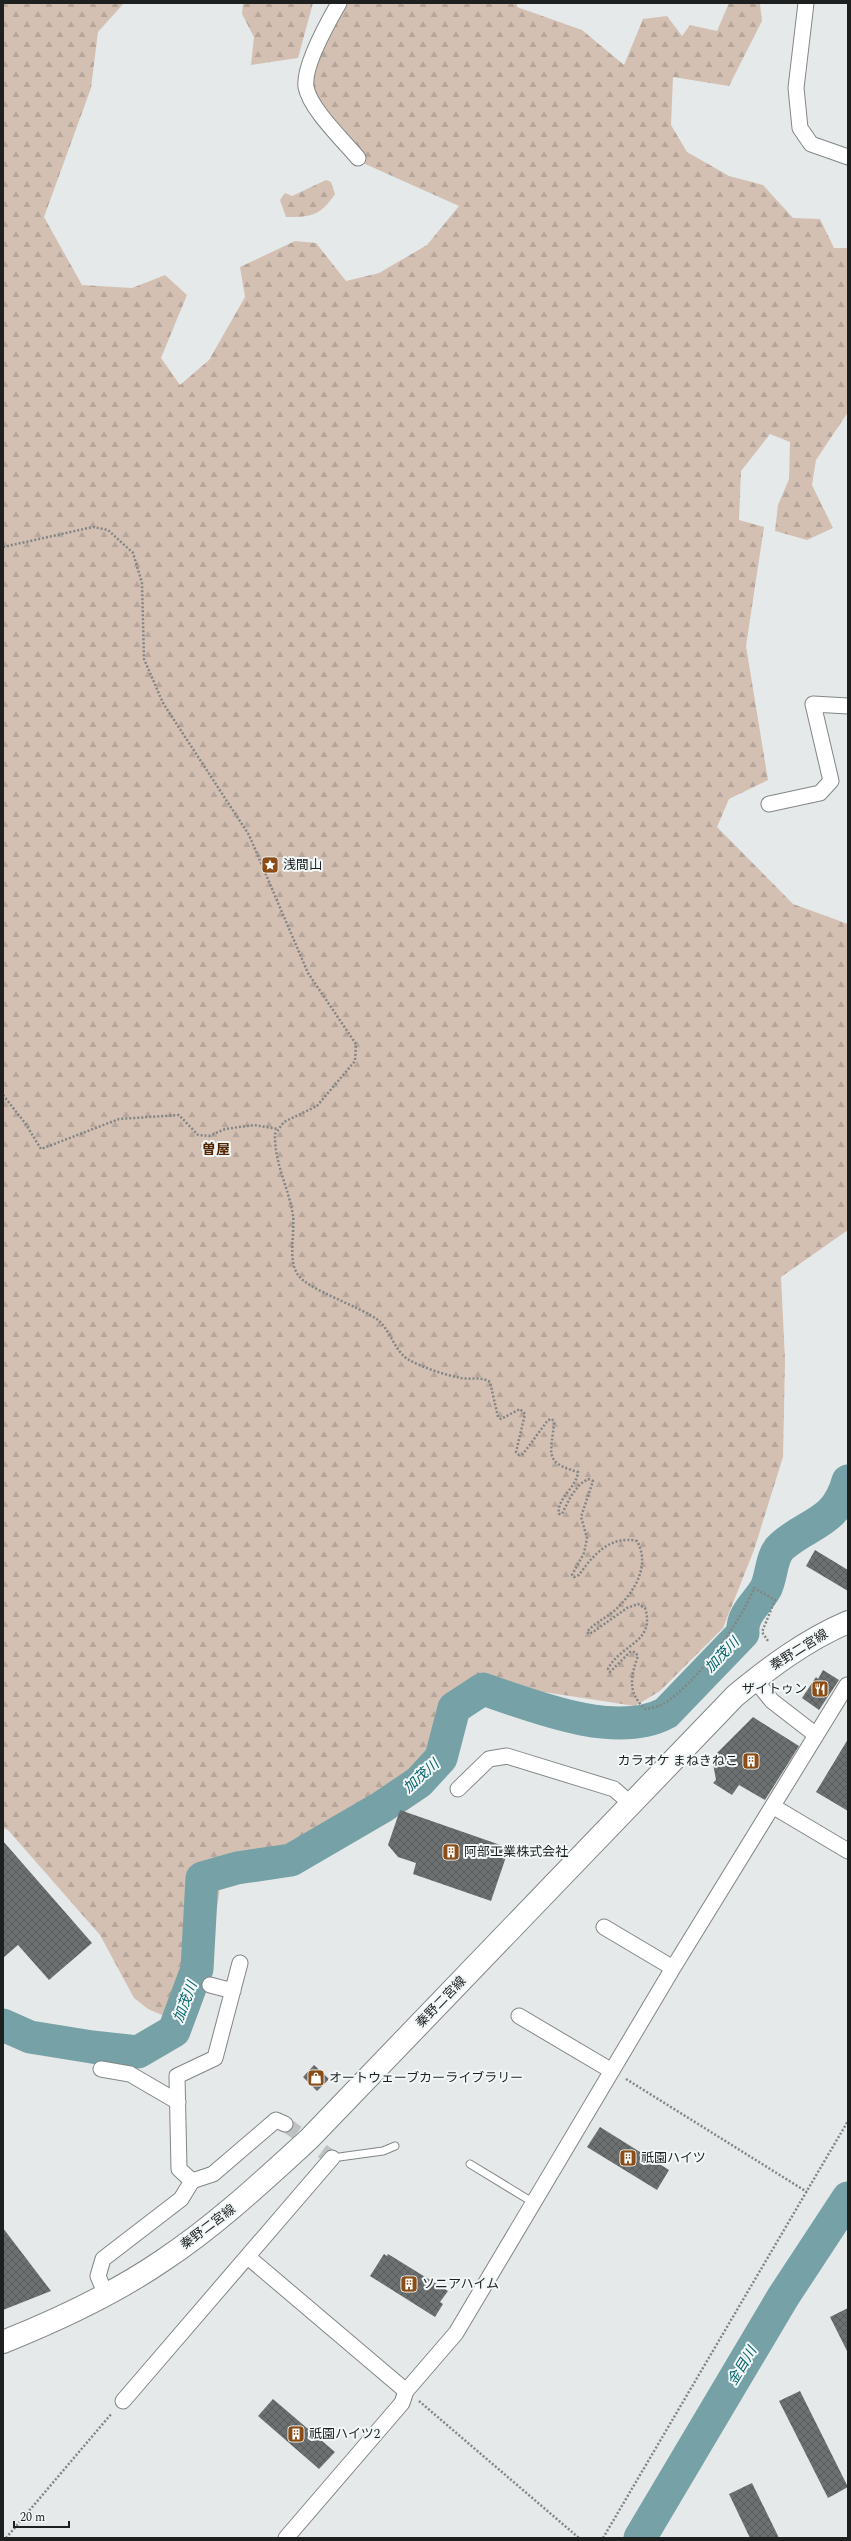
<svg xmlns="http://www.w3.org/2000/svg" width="851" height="2541" font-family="Spectral,'Noto Sans JP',serif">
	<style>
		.forest { fill: url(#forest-firs) }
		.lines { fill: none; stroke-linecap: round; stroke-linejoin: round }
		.river { stroke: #76a1a6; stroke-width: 33 }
		.building { fill: url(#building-cross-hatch) }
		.street-tunnel { stroke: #bdc1c2; stroke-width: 15; stroke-dasharray: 15 8; stroke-linecap: butt }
		.lane-casing { stroke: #828686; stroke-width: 9 }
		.street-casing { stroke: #828686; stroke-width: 17 }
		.primary-casing { stroke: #828686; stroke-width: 24 }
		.path { stroke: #828585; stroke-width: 2.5; stroke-dasharray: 2 2; stroke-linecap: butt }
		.lane { stroke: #fff; stroke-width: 7 }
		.street { stroke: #fff; stroke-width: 15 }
		.primary { stroke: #fff; stroke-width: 22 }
		.labels { text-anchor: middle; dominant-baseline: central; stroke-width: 4; stroke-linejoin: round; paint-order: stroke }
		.poi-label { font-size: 13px; fill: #1e2020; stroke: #f2f7f7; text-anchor: start }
		.street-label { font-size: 13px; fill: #1e2020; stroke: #f2f7f7 }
		.neighbourhood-label { font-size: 14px; font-weight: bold; fill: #502500; stroke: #f2f7f7 }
		.water-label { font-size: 14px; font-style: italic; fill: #03636b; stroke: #f2f7f7 }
	</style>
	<defs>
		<pattern id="forest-firs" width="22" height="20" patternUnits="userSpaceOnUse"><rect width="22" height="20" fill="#d4c0b3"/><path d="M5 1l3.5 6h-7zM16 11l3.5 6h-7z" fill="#b6a59a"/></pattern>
		<pattern id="building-cross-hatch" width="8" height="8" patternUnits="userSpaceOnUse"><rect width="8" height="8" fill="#6c7070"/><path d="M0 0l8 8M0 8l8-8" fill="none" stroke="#585c5c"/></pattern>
	</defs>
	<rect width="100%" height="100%" fill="#e5e9ea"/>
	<path class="forest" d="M3 3H124L98 32 91 88 44 217 82 285 132 288 165 275 187 295 161 358 180 385 209 360 245 297 240 267 295 241 316 243 346 281 379 273 427 245 459 206 363 163 358 148 325 110 311 87 314 65 346 3H517V7L582 30 624 65 643 19 667 16 682 36 690 25 717 31 729 3 760 4 762 21 729 86 673 77 671 125 687 152 729 176 763 185 793 218 820 219 834 248H848V412L816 460 812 485 833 528 807 540 775 531 778 505 789 479 790 442 770 434 741 471 739 520 764 527 746 646 768 780 729 799 717 827 793 904 848 924V1230L781 1277 785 1360 783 1457 754 1550 723 1628 660 1691 635 1706 498 1685 441 1721 417 1773 291 1843 220 1887C217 1911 209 1963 196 1983 188 1997 175 2006 162 2015L148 2009 134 1998 100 1935 8 1830 3 1828Z
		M243 3H313L298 58 251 65 254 37 242 14Z
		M326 180 331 182 335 194C320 216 312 217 286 217L280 200 285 193 292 196Z"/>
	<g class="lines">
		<path class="river" d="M3 2025 30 2037 92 2047 138 2052 174 2031 197 1969 202 1878 237 1868 291 1860 382 1807 419 1782 441 1758 454 1708 483 1689C533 1706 616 1740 666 1713L743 1633C741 1614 758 1603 766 1588 772 1576 771 1555 782 1546 809 1522 836 1524 848 1481
			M640 2538 783 2297 848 2198"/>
	</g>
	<path class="building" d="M815 1550 848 1570V1591L806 1566Z
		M823 1670 839 1680 819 1710 802 1698 816 1677 818 1679Z
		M753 1717 799 1746 765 1800 739 1785 732 1795 713 1783 716 1780 712 1758Z
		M848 1739V1811L816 1792Z
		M400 1810 509 1848 491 1901 413 1874 416 1863 398 1857 388 1845Z
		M3 1841 92 1943 49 1980 18 1945 3 1958Z
		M314 2065 329 2079 317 2091 303 2077Z
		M600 2127 669 2170 657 2190 587 2147Z
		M3 2228 51 2291 3 2310Z
		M384 2254 387 2256 388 2254 448 2291 440 2302 443 2304 435 2317 370 2276Z
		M848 2308V2353L830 2317Z
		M800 2391 848 2487 828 2498 779 2401Z
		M273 2399 335 2452 319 2469 258 2416Z
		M752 2483 779 2538H750L729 2494Z"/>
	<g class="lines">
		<path class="street-tunnel" d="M285 2124 332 2158"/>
		<g class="lane-casing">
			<path id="lane" d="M332 2158 383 2151 395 2146
				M470 2164 534 2203"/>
		</g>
		<g class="street-casing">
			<path id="street" d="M339 3C328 22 303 66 306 87 310 109 344 141 358 158
				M806 3 796 88 800 128 811 144 848 157
				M769 804 820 793 831 781 813 704 848 706
				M755 1680 772 1701 816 1735
				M458 1789 489 1759 507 1756 614 1789 631 1804
				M774 1807 848 1851
				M604 1927 673 1968
				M210 1985 233 1991
				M519 2016 612 2071
				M101 2069 130 2074 178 2102
				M192 2181 179 2169 177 2076 215 2058 240 1963
				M248 2257 406 2391
				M106 2295 98 2276 103 2259 181 2199 192 2181 213 2174 276 2120 285 2124
				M123 2401 332 2158
				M286 2538 402 2403 406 2391 456 2333 673 1968 847 1685"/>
		</g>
		<g class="primary-casing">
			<path id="primary" d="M3 2342C58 2320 112 2295 162 2261 215 2226 262 2182 309 2139L735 1696C770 1667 806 1640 848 1622"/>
		</g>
		<path class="path" d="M3 547 93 527 108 530 133 553 142 583 144 659 163 703 249 835 308 973 356 1044 355 1061 317 1106 284 1122 275 1134C274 1163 289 1188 293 1216 295 1233 287 1262 299 1276 309 1290 359 1306 378 1320 391 1331 394 1351 409 1360 424 1368 445 1375 461 1378 471 1380 481 1376 490 1382L498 1417 501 1419 520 1409 525 1414 516 1452 519 1455 523 1454 548 1420 552 1419 554 1422C552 1453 542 1462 578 1472 577 1487 556 1499 559 1514H562L571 1496 580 1484 588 1479 593 1481 581 1517 587 1538 584 1553 572 1575 574 1577 579 1575C593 1555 610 1535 637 1541 651 1566 634 1593 614 1611 606 1618 594 1623 587 1632L589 1634 593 1632 627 1608 638 1604 645 1608C656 1643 620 1644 608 1669L610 1672 630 1652H635L638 1656C630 1678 628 1693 645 1709 651 1708 658 1707 663 1704 695 1685 741 1622 754 1588L775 1600 762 1632 768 1641
			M3 1095 25 1123 41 1149 119 1119 179 1115 198 1135 209 1136 225 1129 254 1125 278 1129
			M626 2079 807 2192
			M419 2401 579 2538
			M6 2538 112 2413
			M603 2538 848 2121"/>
		<use href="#lane" class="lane"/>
		<use href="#street" class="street"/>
		<use href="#primary" class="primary"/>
	</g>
	<defs>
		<g id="sight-square" transform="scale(0.9)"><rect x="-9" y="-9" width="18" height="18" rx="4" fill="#8c4c15" stroke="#f2f7f7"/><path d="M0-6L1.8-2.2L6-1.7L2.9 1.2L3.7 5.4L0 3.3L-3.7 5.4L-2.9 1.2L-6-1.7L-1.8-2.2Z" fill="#fff"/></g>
		<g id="restaurant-square" transform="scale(0.9)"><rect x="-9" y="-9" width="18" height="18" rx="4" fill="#8c4c15" stroke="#f2f7f7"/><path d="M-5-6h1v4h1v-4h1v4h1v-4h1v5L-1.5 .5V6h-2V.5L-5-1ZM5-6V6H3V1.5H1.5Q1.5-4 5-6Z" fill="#fff"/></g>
		<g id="building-square" transform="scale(0.9)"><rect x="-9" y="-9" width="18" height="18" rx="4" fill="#8c4c15" stroke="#f2f7f7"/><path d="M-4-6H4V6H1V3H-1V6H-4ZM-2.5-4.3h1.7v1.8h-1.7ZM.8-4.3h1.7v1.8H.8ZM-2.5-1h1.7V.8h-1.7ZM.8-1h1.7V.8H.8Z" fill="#fff"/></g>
		<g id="shop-square" transform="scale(0.9)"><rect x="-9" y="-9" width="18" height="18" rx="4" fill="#8c4c15" stroke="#f2f7f7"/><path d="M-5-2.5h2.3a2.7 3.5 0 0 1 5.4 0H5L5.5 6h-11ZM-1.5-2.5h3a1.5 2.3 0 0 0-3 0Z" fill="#fff"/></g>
	</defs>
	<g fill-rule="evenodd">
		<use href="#sight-square" x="270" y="865"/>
		<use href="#restaurant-square" x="820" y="1689"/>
		<use href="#building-square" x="751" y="1761"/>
		<use href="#building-square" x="451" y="1852"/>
		<use href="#shop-square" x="316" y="2078"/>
		<use href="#building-square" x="628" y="2158"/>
		<use href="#building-square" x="409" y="2284"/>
		<use href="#building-square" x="296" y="2434"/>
	</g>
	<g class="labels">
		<g class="poi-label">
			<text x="283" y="865">浅間山</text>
			<text x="807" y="1689" text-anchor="end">ザイトゥン</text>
			<text x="738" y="1761" text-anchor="end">カラオケ まねきねこ</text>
			<text x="464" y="1852">阿部工業株式会社</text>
			<text x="329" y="2078">オートウェーブカーライブラリー</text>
			<text x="641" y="2158">祇園ハイツ</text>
			<text x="422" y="2284">ソニアハイム</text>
			<text x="309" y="2434">祇園ハイツ2</text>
		</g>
		<g class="street-label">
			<text transform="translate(799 1650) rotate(-32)">秦野二宮線</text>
			<text transform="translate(441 2002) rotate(-46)">秦野二宮線</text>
			<text transform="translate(208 2227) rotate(-37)">秦野二宮線</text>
		</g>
		<g class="neighbourhood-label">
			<text x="216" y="1149">曽屋</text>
		</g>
		<g class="water-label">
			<text transform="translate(722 1655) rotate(-46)">加茂川</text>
			<text transform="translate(421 1776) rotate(-42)">加茂川</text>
			<text transform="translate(185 2002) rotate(-69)">加茂川</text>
			<text transform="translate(742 2366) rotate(-59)">金目川</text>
		</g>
	</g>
	<rect width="851" height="2541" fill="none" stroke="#1e2020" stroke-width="8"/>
	<path d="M14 2521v6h55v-6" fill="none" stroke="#1e2020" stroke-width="2"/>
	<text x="20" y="2521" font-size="12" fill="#1e2020" stroke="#f2f7f7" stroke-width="3" paint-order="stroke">20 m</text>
</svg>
